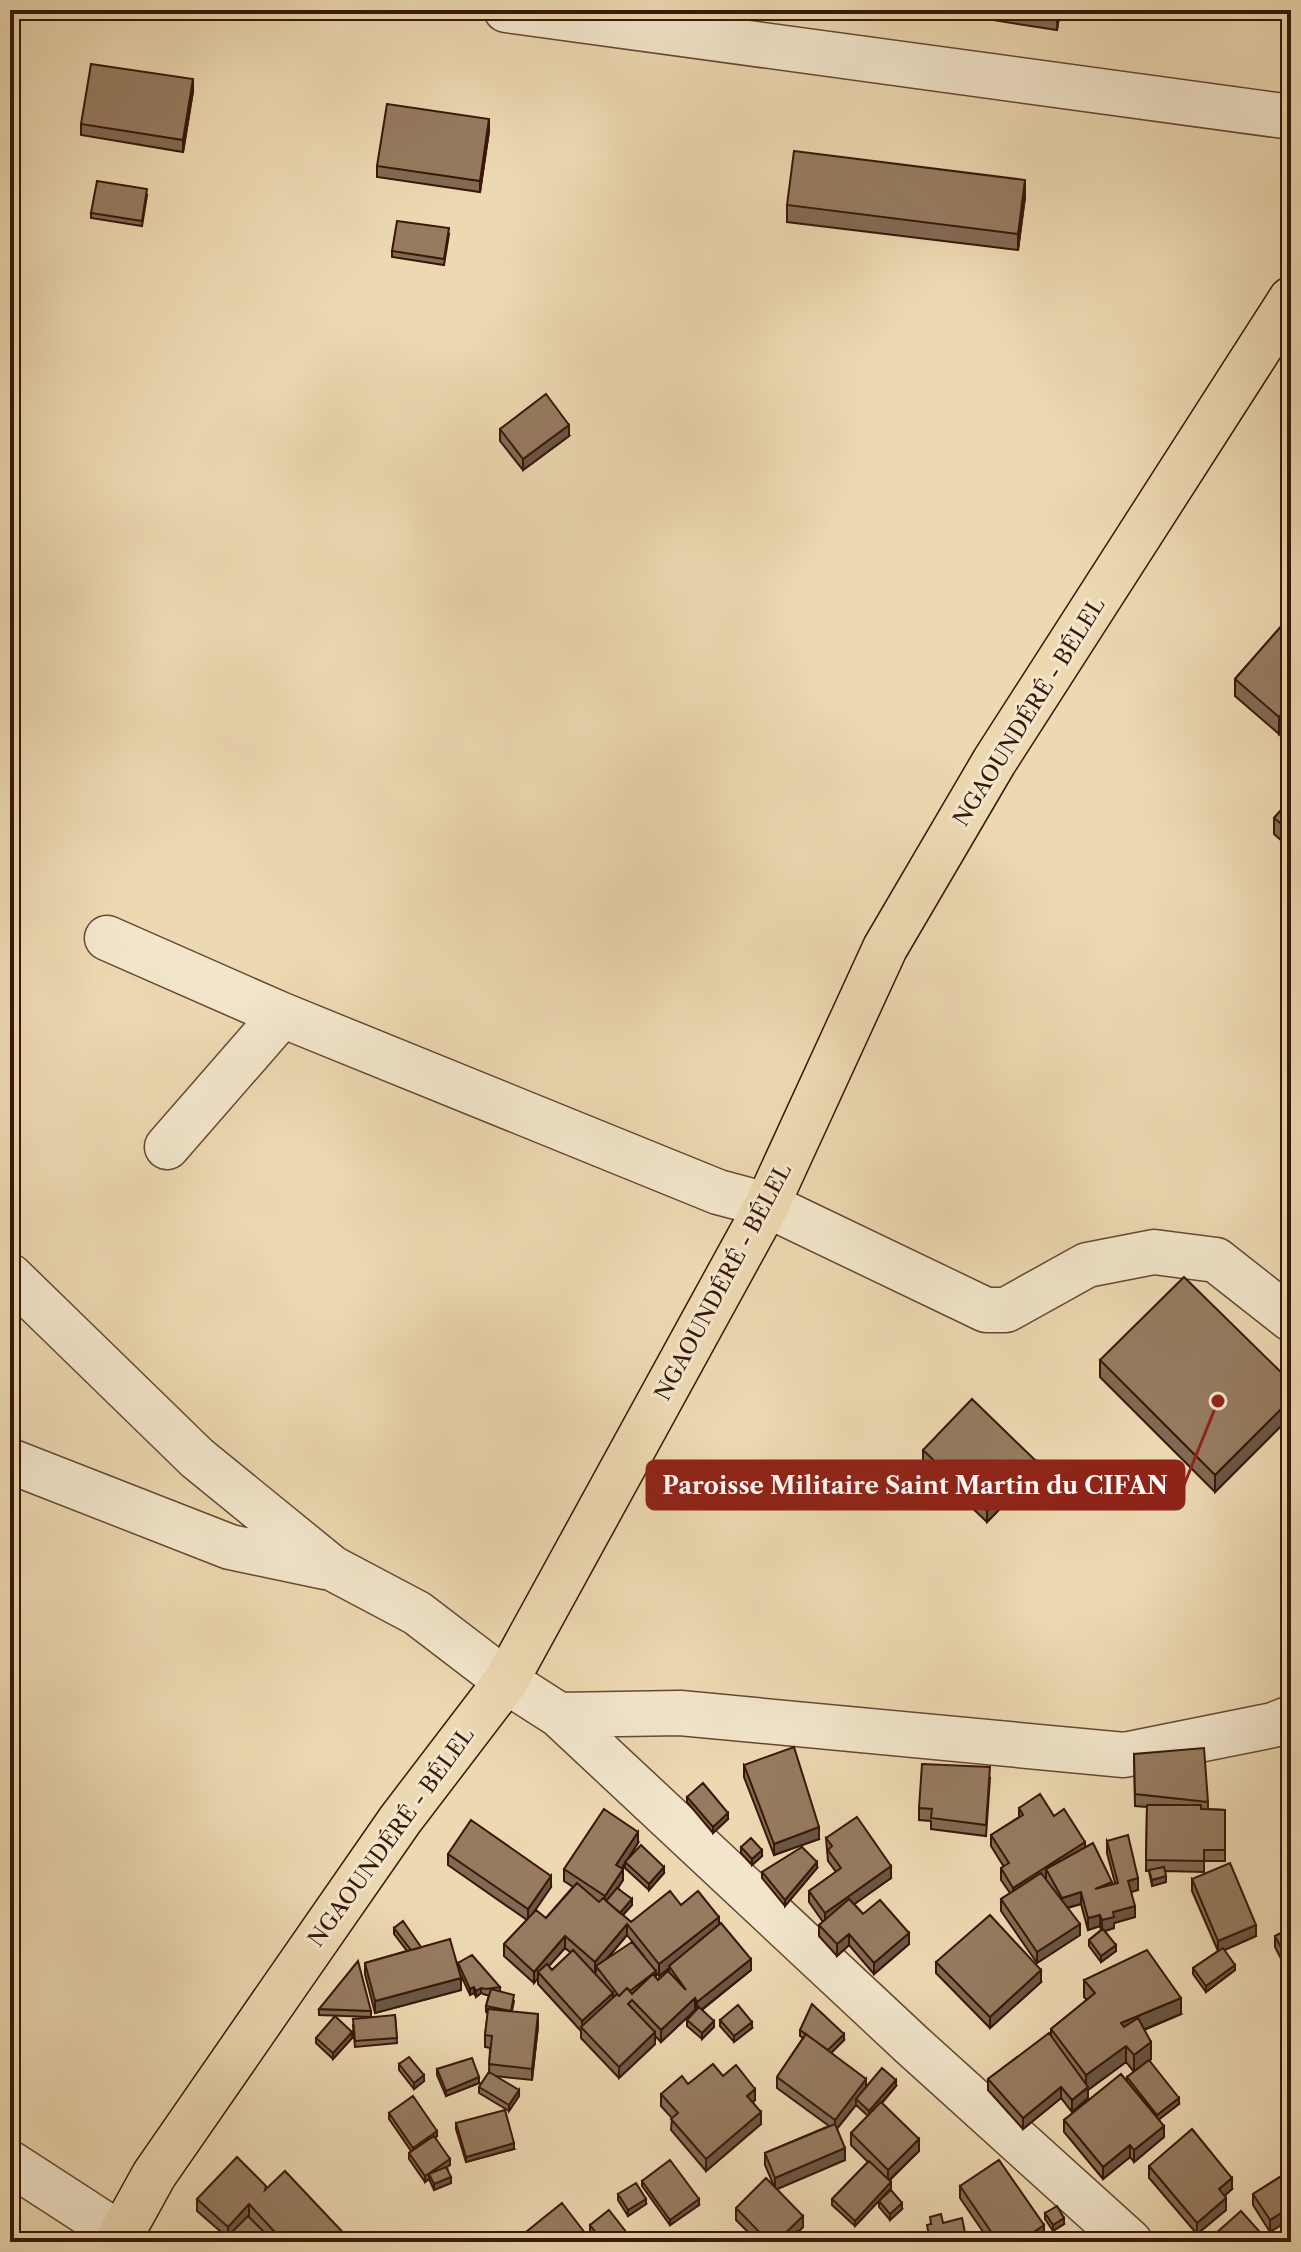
<svg xmlns="http://www.w3.org/2000/svg" width="1301" height="2252" font-family="'Libre Caslon Text',serif">
	<style>
		.lines { fill: none; stroke-linecap: round; stroke-linejoin: round }
		.minor-casing { stroke: #664733; stroke-width: 47 }
		.major-casing { stroke: #391709; stroke-width: 47 }
		.minor { stroke: #f3e6cc; stroke-width: 44 }
		.major { stroke: #ecd8b1; stroke-width: 44 }
		.wall { fill: #816a53; stroke: #391709; stroke-width: 2; fill-rule: evenodd }
		.shaded-wall { fill: #695643; stroke: #391709; stroke-width: 2 }
		.building { fill: #967b60; stroke: #391709; stroke-width: 2 }
		.labels { text-anchor: middle; dominant-baseline: central; stroke-width: 6; stroke-linejoin: round; paint-order: stroke }
		.street-label { font-size: 22px; fill: #391709; stroke: #f3e6cc }
		.leader { fill: none; stroke: #8f2418; stroke-width: 3 }
		.callout-dot { fill: #8f2418; stroke: #f3e6cc; stroke-width: 3 }
		.callout { fill: #8f2418; stroke: #8f2418; stroke-width: 3 }
		.callout-label { font-size: 24px; text-anchor: middle; font-weight: bold; fill: #fff }
	</style>
	<rect width="100%" height="100%" fill="#ecd8b1"/>
	<filter id="stains"><feTurbulence type="fractalNoise" baseFrequency=".0025" numOctaves="4"/><feColorMatrix values="0 0 0 0 .2 0 0 0 0 .09 0 0 0 0 .02 0 0 0 .5 -.17"/></filter>
	<radialGradient id="worn" r=".72"><stop offset=".6" stop-color="#630" stop-opacity="0"/><stop offset="1" stop-color="#630" stop-opacity=".3"/></radialGradient>
	<g class="lines">
		<g class="minor-casing">
			<path id="minor" d="M506 10 1291 117
				M107 938 282 1015 718 1192 767 1205 986 1310H1006L1087 1265 1154 1252 1216 1260 1291 1319
				M167 1147 282 1015
				M10 1276 197 1458 332 1568 417 1613 506 1681 559 1715 912 2045 1130 2242
				M10 1461 230 1547 325 1567
				M559 1715 680 1713 1124 1755 1273 1725 1291 1718
				M10 2163 121 2235"/>
		</g>
		<g class="major-casing">
			<path id="major" d="M117 2242 154 2175 282 1990 400 1820 506 1681 767 1205 885 948 994 762 1291 299"/>
		</g>
		<use href="#minor" class="minor"/>
		<use href="#major" class="major"/>
	</g>
	<path class="wall" d="M986 10H1060L1057 30 986 19Z
		M193 91 183 152 81 135V124Z
		M489 131 480 192 377 177V166Z
		M147 195 142 226 91 218V213Z
		M1025 197 1018 250 787 222V205Z
		M449 234 444 265 392 257V251Z
		M500 429 569 436 523 470 500 441Z
		M1291 615 1279 734 1235 696V679Z
		M1291 799V849L1274 834V818Z
		M1100 1360 1291 1416 1215 1492 1100 1377Z
		M923 1450 1036 1472 987 1522 923 1461Z
		M1134 1754 1208 1802V1809L1225 1810V1861H1204V1872L1165 1871 1166 1882 1152 1886 1149 1871H1146L1147 1807 1135 1806Z
		M744 1765 819 1839 774 1855 744 1777Z
		M990 1778 986 1836 931 1829V1821L919 1820V1808Z
		M687 1797 728 1819 713 1833 687 1802Z
		M1019 1808 1054 1816 1085 1848 1112 1884 1115 1883 1107 1853V1841L1138 1890 1131 1892 1135 1917 1114 1923V1928L1105 1931 1116 1951 1101 1962 1089 1946V1940L1101 1930 1100 1926 1088 1930 1081 1904 1068 1908 1080 1935 1037 1963 1001 1911V1899L1010 1893 1001 1880V1868L1004 1867 991 1846V1835L1019 1817Z
		M826 1838 891 1878 854 1904 863 1914 909 1944 874 1974 849 1945 837 1956 819 1936V1925L823 1922 809 1902V1891L836 1872 828 1861Z
		M638 1843 627 1860 664 1873 649 1890 625 1868V1863L622 1868 623 1880 618 1888 632 1905 623 1915 631 1922 681 1905 719 1925 751 1970 702 2010 714 2027 702 2039 687 2026V2020L696 2011 695 2010 661 2042 655 2036V2044L619 2078 581 2038V2031L538 1984V1978L534 1983 504 1956V1944L527 1920 448 1865V1854L551 1887 531 1915 546 1918 573 1887 564 1881V1869ZM627 1935 643 1955 607 1959ZM565 1948 571 1953 552 1970 548 1966ZM669 1968V1972L658 1980 656 1978V1973L659 1976Z
		M741 1847 762 1856 752 1865 741 1853Z
		M817 1868 785 1906 762 1878V1872Z
		M1192 1879 1256 1936 1224 1950 1235 1970 1206 1992 1193 1974V1968L1218 1951 1192 1891Z
		M394 1928 421 1947 458 1968V1963L500 1987V1991L514 2001 512 2011 538 2026 532 2080 495 2076 519 2096 509 2111 479 2093V2087L489 2072 490 2048 485 2047V2035L488 2013 486 2012V2006L489 1995H486L481 1993 476 1997 474 1993 470 1995 458 1969 461 1990 375 2013 365 1974V1963L407 1951 394 1934Z
		M1291 1928V1978L1275 1947V1936Z
		M936 1962 1041 1982 990 2028 936 1973Z
		M1084 1980 1181 2014 1144 2030 1151 2059 1134 2072 1126 2062 1088 2090V2098L1072 2112 1061 2098 1023 2129 988 2090V2079L1051 2036V2029L1087 2000 1084 1997Z
		M319 2009 371 2011V2017L319 2015Z
		M395 2015 397 2043 355 2047 353 2025Z
		M720 2020 752 2028 734 2042 720 2026Z
		M800 2030 844 2040 831 2053 866 2087 896 2086 882 2103 919 2151 889 2181 891 2188 855 2226 832 2205V2199L868 2162 851 2145V2133L868 2116 856 2105 837 2129 845 2160 777 2189 803 2227 798 2232 806 2242H758L736 2220V2208L774 2186 765 2165V2153L829 2126 777 2088V2077L803 2038 800 2036Z
		M316 2038H352L333 2059 316 2043Z
		M399 2064 424 2081 414 2089 399 2070Z
		M437 2069 479 2083 446 2096 437 2075Z
		M723 2076 755 2100 753 2102 761 2124 706 2171 671 2130 672 2118 661 2106V2094L688 2084Z
		M1127 2077 1179 2104 1159 2119 1164 2137 1134 2162 1130 2157 1103 2179 1064 2132V2120L1127 2081Z
		M389 2113 437 2136 435 2138 450 2165 447 2167 451 2183 434 2190 429 2179 425 2182 409 2159V2153L411 2151 389 2119Z
		M456 2123 514 2149 466 2162 456 2129Z
		M1149 2166 1232 2189 1224 2196 1226 2210 1197 2234 1149 2178Z
		M1291 2170 1270 2232 1253 2205V2194Z
		M642 2181 699 2205 670 2225 642 2186Z
		M960 2186 1044 2236 1036 2242H990L960 2198Z
		M266 2188 352 2242H274L268 2236V2242L227 2237 197 2211V2199Z
		M618 2194 646 2204 628 2216 618 2200Z
		M879 2201 902 2209 890 2220 879 2207Z
		M1045 2213 1064 2224 1053 2231 1045 2219Z
		M590 2225 634 2242H599L590 2231Z"/>
	<path class="shaded-wall" d="M1058 10H1060L1057 30V13Z
		M193 79V91L183 152V140Z
		M489 119V131L480 192V181Z
		M1025 180V197L1018 250V234Z
		M569 425V436L523 470V459Z
		M1291 704V720L1279 734V717Z
		M1291 1399V1416L1215 1492V1475Z
		M1036 1461V1472L987 1522V1511Z
		M728 1813V1819L713 1833V1827Z
		M819 1827V1839L774 1855V1844Z
		M638 1832V1843L616 1877V1865Z
		M1085 1842V1854L1046 1869V1878L1013 1899V1888Z
		M762 1850V1856L752 1865V1859Z
		M817 1862V1868L785 1906V1900Z
		M891 1866V1878L825 1925V1913Z
		M664 1867V1873L649 1890V1884Z
		M623 1869V1880L607 1904 605 1903V1896Z
		M551 1876V1887L528 1921V1909Z
		M1166 1876V1882L1152 1886V1880Z
		M1138 1878V1890L1128 1893V1881Z
		M1081 1892V1904L1062 1909V1898Z
		M632 1899V1905L618 1920V1915Z
		M1135 1906V1917L1114 1923V1928L1102 1932V1920L1113 1912Z
		M1100 1915V1926L1088 1930V1918Z
		M719 1917V1929L659 1976V1964Z
		M627 1924V1935L598 1969 596 1966V1971L595 1973V1962Z
		M1080 1924V1935L1037 1963V1952Z
		M1256 1925V1936L1218 1953V1941Z
		M909 1933V1944L874 1974V1963Z
		M849 1934V1945L837 1956V1944Z
		M565 1936V1948L541 1975 538 1972V1978L534 1983V1972Z
		M1116 1945V1951L1101 1962V1956Z
		M751 1959V1970L697 2013V2002Z
		M1235 1965V1970L1206 1992V1986Z
		M1041 1970V1982L990 2028V2017Z
		M656 1971V1977L620 2004V1998Z
		M461 1978V1990L375 2013V2001Z
		M474 1987V1993L470 1995V1989Z
		M481 1988V1993L476 1997V1991Z
		M613 1993V2004L582 2028V2021Z
		M695 1998V2010L661 2042V2030Z
		M1181 1998V2014L1121 2039V2023Z
		M538 2014V2026L532 2080V2069Z
		M714 2021V2027L702 2039V2033Z
		M752 2022V2028L734 2042V2036Z
		M352 2032V2038L333 2059V2053Z
		M655 2032V2044L619 2078V2067Z
		M844 2034V2040L827 2057V2051Z
		M1151 2042V2059L1134 2072V2055Z
		M1126 2046V2062L1088 2090V2098L1072 2112V2100L1086 2089V2075Z
		M424 2075V2081L414 2089V2083Z
		M479 2077V2083L446 2096V2091Z
		M866 2079V2091L856 2099V2105L835 2131V2120Z
		M896 2080V2086L869 2117V2111Z
		M1061 2087V2098L1023 2129V2118Z
		M755 2089V2100L747 2107V2096Z
		M519 2090V2096L509 2111V2105Z
		M1179 2098V2104L1157 2121V2115Z
		M761 2112V2124L706 2171V2159Z
		M1164 2126V2137L1134 2162V2150Z
		M437 2131V2136L413 2154V2148Z
		M919 2139V2151L888 2181V2170Z
		M514 2143V2149L466 2162V2157Z
		M1130 2145V2157L1103 2179V2167Z
		M845 2148V2160L775 2190V2178Z
		M450 2159V2165L431 2178 429 2174V2179L425 2182V2176Z
		M451 2177V2183L434 2190V2184Z
		M1232 2178V2189L1219 2201V2189Z
		M891 2182V2188L855 2226V2221Z
		M1226 2198V2210L1197 2234V2223Z
		M646 2199V2204L628 2216V2210Z
		M699 2199V2205L670 2225V2220Z
		M902 2203V2209L890 2220V2214Z
		M249 2204V2216L228 2238V2227Z
		M1291 2207V2219L1270 2232V2220Z
		M803 2216V2227L788 2242H776Z
		M1064 2218V2224L1053 2231V2225Z
		M1044 2225V2236L1036 2242H1019Z"/>
	<path class="building" d="M1037 10H1058L1057 13Z
		M91 64 193 79 183 140 81 124Z
		M387 104 489 119 480 181 377 166Z
		M794 151 1025 180 1018 234 787 205Z
		M97 181 147 189 142 221 91 213Z
		M397 221 449 228 444 259 392 251Z
		M546 394 569 425 523 459 500 429Z
		M1291 615V704L1279 717 1235 679Z
		M1291 799V832L1274 818Z
		M1184 1277 1291 1382V1399L1215 1475 1100 1360Z
		M972 1399 1036 1461 987 1511 923 1450Z
		M794 1747 819 1827 774 1844 744 1765Z
		M1204 1748 1208 1802 1135 1794 1134 1754Z
		M922 1764 990 1767 986 1825 931 1818 932 1809 919 1808Z
		M703 1783 728 1813 713 1827 687 1797Z
		M1040 1794 1054 1816 1064 1809 1085 1842 1013 1888 1001 1868 1009 1863 991 1835 1023 1815 1019 1808Z
		M1147 1805H1201V1809L1225 1810V1850H1204V1861L1146 1860Z
		M604 1809 638 1832 616 1865 623 1869 605 1896 564 1869Z
		M857 1817 891 1866 825 1913 809 1891 841 1868 828 1850 832 1846 826 1838Z
		M471 1820 551 1876 528 1909 448 1854Z
		M1128 1835 1138 1878 1128 1881 1135 1906 1113 1912 1114 1917 1102 1920 1100 1915 1088 1918 1081 1892 1062 1898 1046 1869 1093 1843 1112 1882 1095 1889 1118 1883 1107 1841Z
		M751 1838 762 1850 752 1859 741 1847Z
		M641 1845 664 1867 649 1884 625 1862Z
		M802 1847 817 1862 785 1900 762 1872Z
		M1230 1863 1256 1925 1218 1941 1192 1879Z
		M1164 1867 1166 1876 1152 1880 1149 1870Z
		M1041 1873 1080 1924 1037 1952 1001 1899Z
		M577 1883 599 1902 603 1898 631 1922 670 1891 681 1905 698 1891 719 1917 659 1964 627 1924 595 1962 565 1936 534 1972 504 1944 536 1910 546 1918Z
		M617 1888 632 1899 620 1913 606 1901Z
		M849 1899 863 1914 880 1900 909 1933 874 1963 849 1934 837 1944 819 1925Z
		M990 1915 1041 1970 990 2017 936 1962Z
		M403 1921 421 1947 419 1948 411 1950 394 1928Z
		M721 1923 751 1959 697 2002 695 1998 661 2030 632 2000 628 2004 655 2032 619 2067 581 2027 617 1994 619 1996 627 1988 632 1994 653 1974 658 1980 668 1971 686 1990 669 1966Z
		M1291 1928V1967L1275 1936Z
		M1103 1929 1116 1945 1101 1956 1089 1940Z
		M450 1939 461 1978 375 2001 365 1963Z
		M632 1942 656 1971 630 1991 627 1988 619 1996 596 1966Z
		M1223 1948 1235 1965 1206 1986 1193 1968Z
		M573 1950 613 1993 582 2021 538 1972 547 1964 552 1970Z
		M1147 1950 1181 1998 1121 2023 1124 2027 1138 2018 1151 2042 1134 2055 1126 2046 1086 2075 1051 2029 1095 1993 1084 1980Z
		M472 1955 500 1987 486 1989 481 1988 476 1991 474 1987 470 1989 458 1963Z
		M358 1961 371 2011 319 2009Z
		M491 1989 514 1995 511 2011 486 2006Z
		M812 2004 844 2034 828 2050 800 2030Z
		M738 2005 752 2022 734 2036 720 2020Z
		M699 2007 714 2021 702 2033 687 2020Z
		M488 2009 538 2014 532 2069 489 2064 492 2036 485 2035Z
		M395 2015 397 2038 355 2041 353 2019Z
		M335 2016 352 2032 333 2053 316 2038Z
		M1049 2033 1088 2087 1072 2100 1061 2087 1023 2118 988 2079Z
		M806 2034 866 2079 835 2120 777 2077Z
		M409 2057 424 2075 414 2083 399 2064Z
		M472 2058 479 2077 446 2091 437 2069Z
		M1149 2060 1179 2098 1157 2115 1127 2077Z
		M713 2064 723 2076 736 2065 755 2089 747 2096 761 2112 706 2159 671 2119 678 2113 661 2094 682 2076 688 2084Z
		M882 2068 896 2080 869 2111 856 2099Z
		M489 2072 519 2090 509 2105 479 2087Z
		M1121 2074 1164 2126 1134 2150 1130 2145 1103 2167 1064 2120Z
		M413 2096 437 2131 413 2148 389 2113Z
		M881 2102 919 2139 888 2170 851 2133Z
		M505 2110 514 2143 466 2157 456 2123Z
		M835 2124 845 2148 775 2178 765 2153Z
		M1192 2129 1232 2178 1219 2189 1226 2198 1197 2223 1149 2166Z
		M434 2136 450 2159 425 2176 409 2153Z
		M237 2157 266 2186 265 2190 285 2171 352 2242H284L249 2204 228 2227 197 2199Z
		M670 2160 699 2199 670 2220 642 2181Z
		M999 2160 1044 2225 1019 2242H998L960 2186Z
		M869 2161 891 2182 855 2221 832 2199Z
		M446 2167 451 2177 434 2184 429 2174Z
		M1291 2170V2207L1270 2220 1253 2194Z
		M766 2178 803 2216 776 2242H769L736 2208Z
		M636 2183 646 2199 628 2210 618 2194Z
		M891 2190 902 2203 890 2214 879 2201Z
		M562 2203 592 2242H517L516 2240Z
		M1057 2206 1064 2218 1053 2225 1045 2213Z
		M609 2210 634 2242H603L590 2225Z
		M1241 2211 1267 2240 1264 2242H1208L1207 2241Z
		M941 2214 943 2223 962 2218 967 2242H930L927 2225 931 2224 930 2217Z
		M248 2216 268 2236 262 2242H222Z
		M797 2231 806 2242H783Z
		M738 2234 740 2242H703Z
		M177 2237 183 2242H172Z"/>
	<g class="labels">
		<g class="street-label">
			<text transform="translate(1029 712) rotate(-58)">NGAOUNDÉRÉ - BÉLEL</text>
			<text transform="translate(723 1282) rotate(-62)">NGAOUNDÉRÉ - BÉLEL</text>
			<text transform="translate(391 1837) rotate(-54)">NGAOUNDÉRÉ - BÉLEL</text>
		</g>
	</g>
	<path class="leader" d="M1218 1401L1184 1485"/>
	<circle class="callout-dot" cx="1218" cy="1401" r="8"/>
	<rect class="callout" x="647" y="1461" width="537" height="48" rx="8"/>
	<g class="callout-label">
		<text x="915" y="1494">Paroisse Militaire Saint Martin du CIFAN</text>
	</g>
	<rect width="1301" height="2252" fill="none" stroke="#ecd8b1" stroke-width="40"/>
	<rect x="12" y="12" width="1277" height="2228" fill="none" stroke="#391709" stroke-width="4"/>
	<rect x="20" y="20" width="1261" height="2212" fill="none" stroke="#391709" stroke-width="2"/>
	<rect width="100%" height="100%" filter="url(#stains)"/>
	<rect width="100%" height="100%" fill="url(#worn)"/>
</svg>
